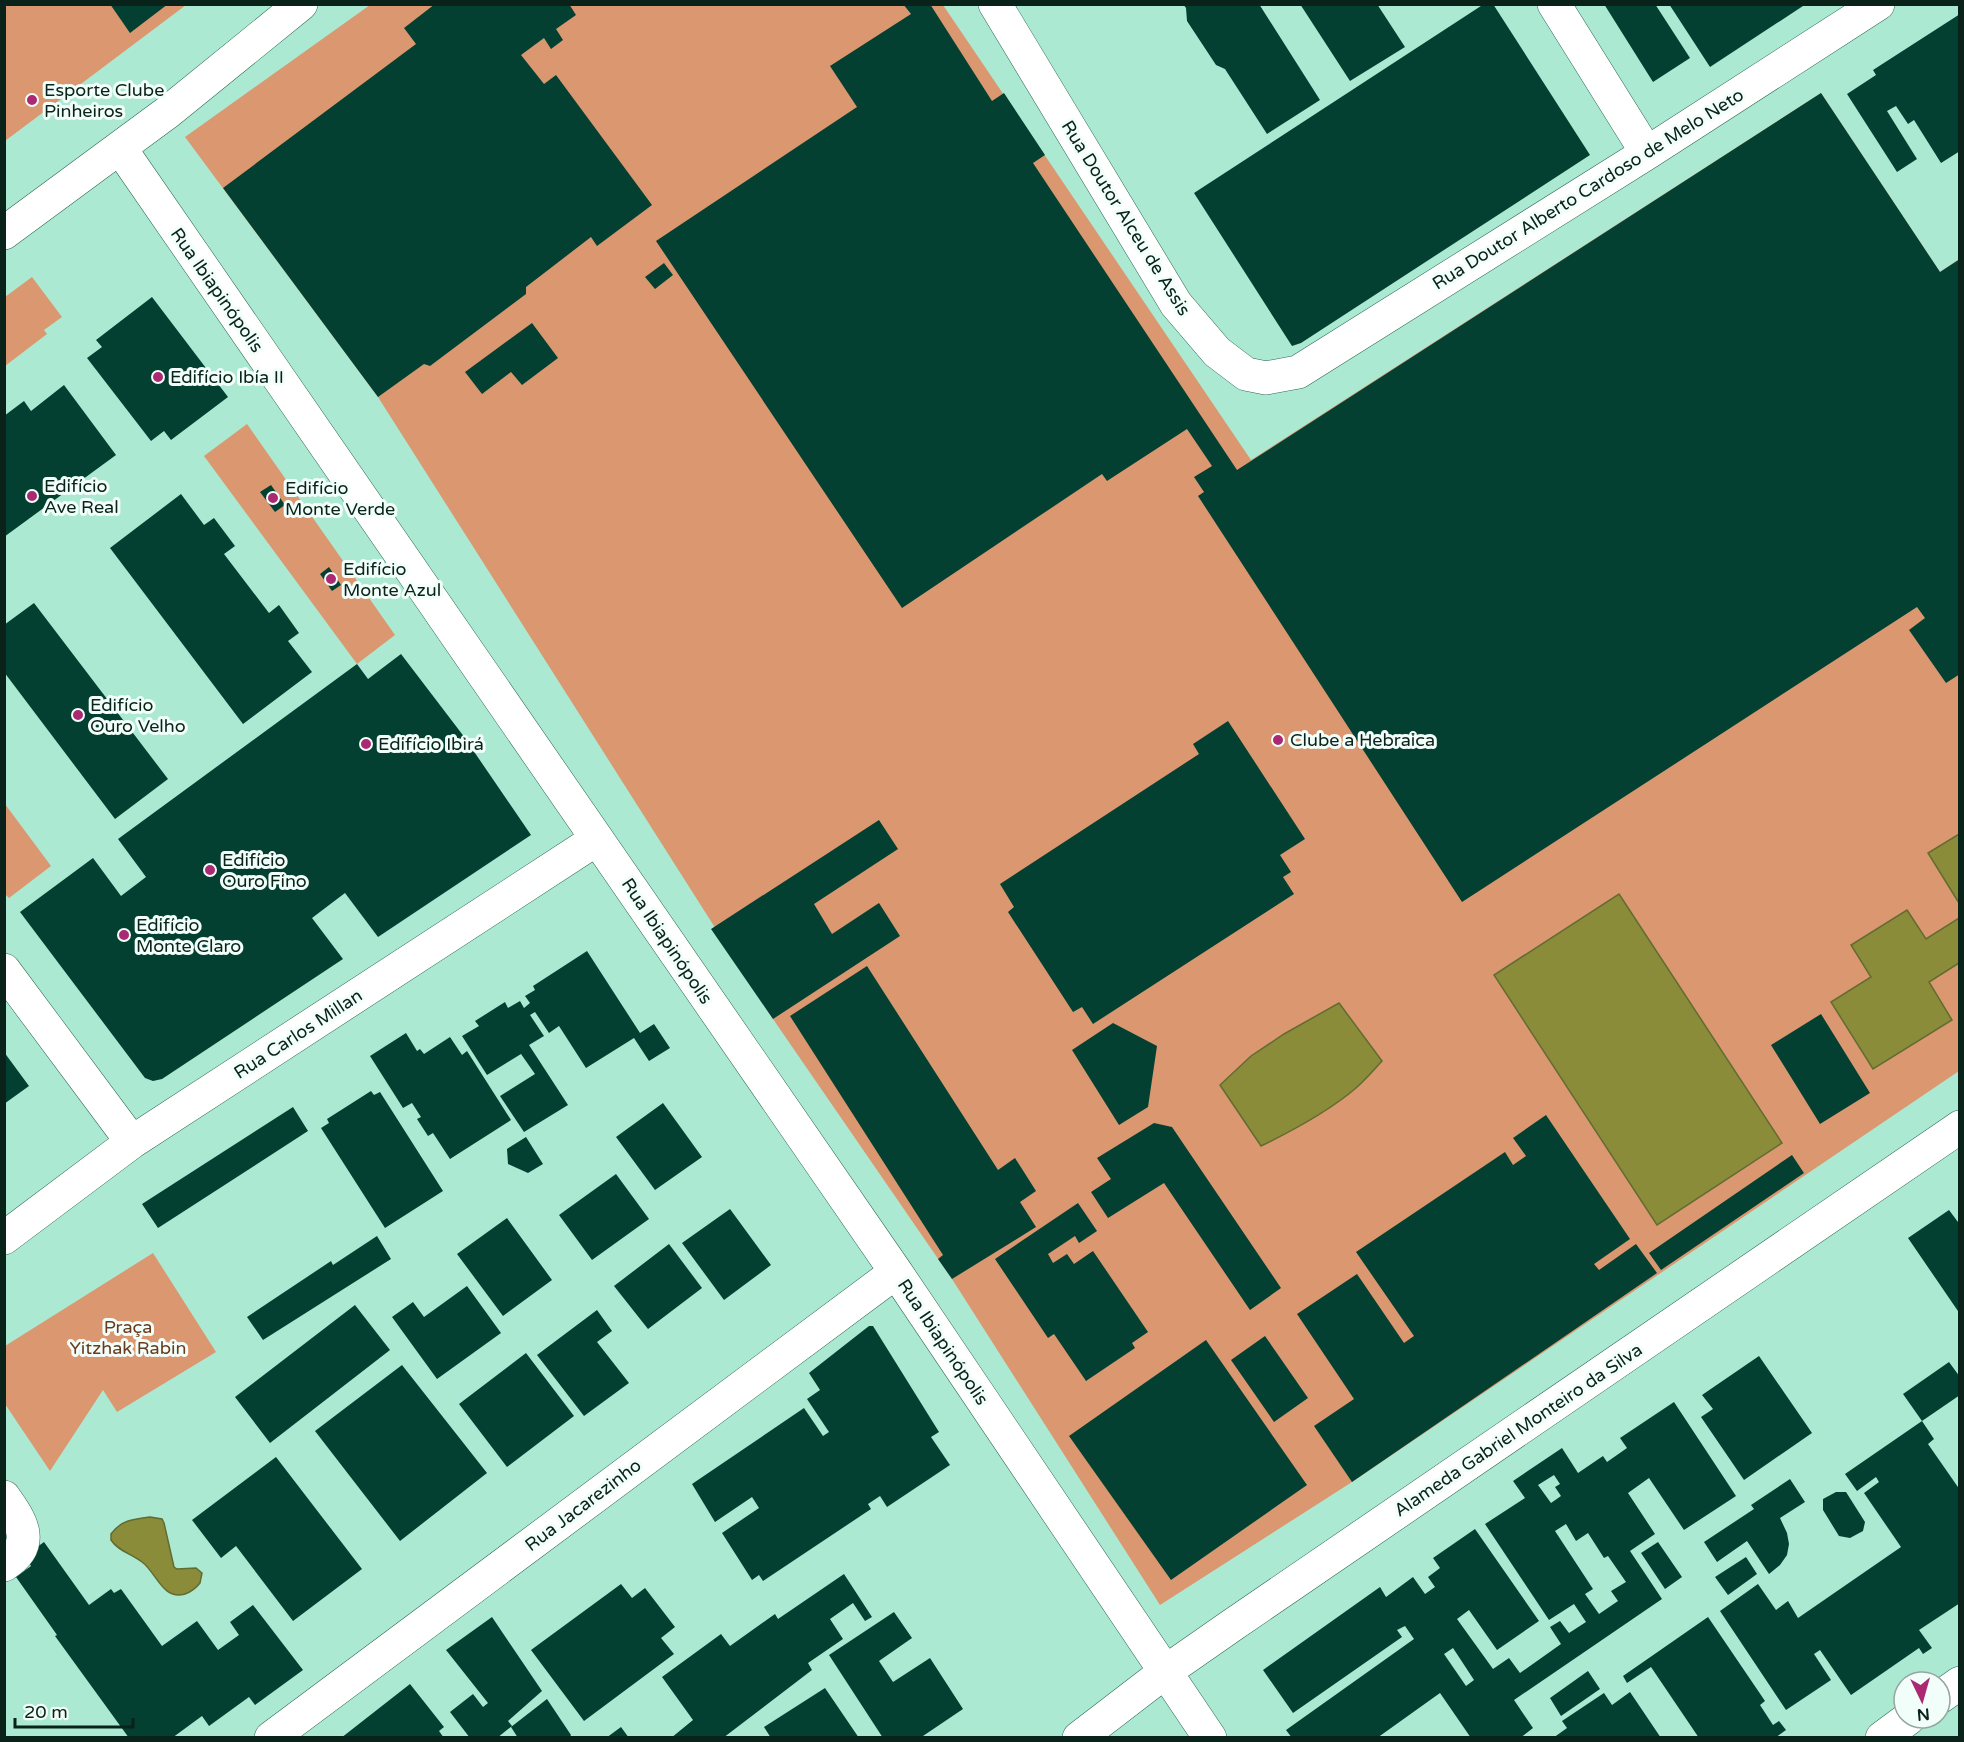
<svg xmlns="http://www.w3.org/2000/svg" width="1964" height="1742" font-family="'Varela Round',sans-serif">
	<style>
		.green { fill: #da9770 }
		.water { fill: #8a8c3a; stroke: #636c30; stroke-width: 1.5 }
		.building { fill: #034031; fill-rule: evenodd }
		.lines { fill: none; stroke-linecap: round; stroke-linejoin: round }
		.minor-casing { stroke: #2d6957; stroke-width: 34 }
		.minor { stroke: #fff; stroke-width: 33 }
		.poi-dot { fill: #ab2873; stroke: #f2fef9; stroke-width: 2 }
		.labels { text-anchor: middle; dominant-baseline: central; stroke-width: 6; stroke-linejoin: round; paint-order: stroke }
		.poi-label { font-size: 18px; fill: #09221a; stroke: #f2fef9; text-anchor: start }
		.street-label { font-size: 18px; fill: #09221a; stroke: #f2fef9 }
		.park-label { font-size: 18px; fill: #6b3a1c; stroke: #f2fef9 }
	</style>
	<rect width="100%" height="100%" fill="#ace9d3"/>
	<path class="green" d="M5 5H186L5 141Z
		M370 5H943L1251 460 1821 93 1940 272 1959 259V1071L1352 1482 1160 1605 952 1279 773 1019 378 397 185 137Z
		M32 277 62 317 44 330 47 334 5 366V297Z
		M247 424 395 635 357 664 204 456Z
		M5 804 51 866 9 898 4 893Z
		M153 1253 216 1352 117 1412 103 1390 50 1471 5 1404V1346Z"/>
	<path class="water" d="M1959 834V903L1928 853Z
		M1619 894 1782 1143 1657 1225 1494 975Z
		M1907 910 1926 939 1959 918V963L1929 982 1952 1020 1873 1069 1831 1002 1871 977 1851 945Z
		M1339 1003 1382 1061C1374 1070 1365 1080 1356 1088 1328 1112 1294 1130 1261 1146L1220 1085 1251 1056 1284 1034Z
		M150 1517 162 1519 164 1523 174 1567 177 1569 196 1568 202 1573 200 1583C196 1588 191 1592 185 1594 163 1601 156 1572 142 1562 132 1554 118 1551 111 1540V1534C121 1520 134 1519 150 1517Z"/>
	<path class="building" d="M110 4H168L130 33Z
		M435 4H569L576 15 556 29 563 40 551 49 544 38 521 55 544 84 556 75 652 205 597 246 591 237 526 287V294L430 366 424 364 378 397 223 188 416 44 404 28Z
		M903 4H930L992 101 1004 93 1045 155 1033 163 1237 470 1821 93 1940 272 1960 259V674L1946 683 1909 630 1925 618 1917 607 1462 902 1198 496 1204 492 1194 477 1212 466 1187 429 1107 481 1102 474 902 608 656 241 857 107 830 66 911 14Z
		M1183 4H1259L1320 100 1267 134 1225 69 1216 65 1187 21 1186 8Z
		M1300 4H1377L1405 47 1350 81Z
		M1484 4H1493L1590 155 1301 343 1292 346 1194 193Z
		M1604 4H1655L1690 58 1653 82Z
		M1669 4H1806L1710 67Z
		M1960 14V151L1941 163 1914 120 1908 124 1896 106 1887 111 1917 159 1897 172 1847 94 1876 75 1873 70Z
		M664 263 673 275 655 289 645 277Z
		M152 297 228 397 171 440 164 431 151 441 87 358 102 347 96 340Z
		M532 323 558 358 522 385 511 372 482 394 465 372Z
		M64 385 116 455 4 537V431L6 430 4 427V416L24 401 31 411Z
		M271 485 285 505 275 512 260 492Z
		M181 494 204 525 214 518 235 546 224 554 269 613 279 605 299 633 288 641 312 672 243 724 110 548Z
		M329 567 341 585 332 591 320 574Z
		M34 603 168 779 115 819 4 672V625Z
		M401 654 462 734 531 835 378 937 345 893 312 918 343 959 162 1079 153 1081 145 1078 20 912 93 858 121 896 146 877 118 839 357 664 368 679Z
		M1228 721 1305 839 1280 855 1291 872 1283 877 1294 894 1093 1024 1082 1007 1073 1012 1008 912 1014 907 1000 884 1199 754 1193 744Z
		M879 820 898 849 814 904 832 934 879 903 900 936 773 1019 711 929Z
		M587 951 640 1033 654 1024 670 1048 649 1061 634 1038 586 1068 559 1026 549 1033 535 1012 530 1015 544 1036 529 1045 568 1105 524 1132 500 1096 535 1074 521 1054 487 1075 462 1036 479 1026 475 1021 505 1002 508 1008 520 1001 524 1008 530 1003 525 996 535 990 533 986Z
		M867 966 998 1170 1015 1158 1036 1191 1020 1202 1036 1227 952 1279 938 1259 943 1255 790 1016Z
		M1821 1014 1870 1093 1820 1124 1771 1045Z
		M1113 1023 1157 1046 1148 1107 1119 1125 1072 1050Z
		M406 1033 417 1051 420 1049 424 1054 450 1037 462 1055 467 1051 511 1120 450 1159 433 1133 428 1136 417 1119 421 1117 412 1103 403 1108 370 1056Z
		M4 1052 29 1086 4 1104Z
		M371 1091 374 1095 380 1092 443 1191 385 1228 321 1128 329 1123 327 1119Z
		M663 1103 702 1157 655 1190 616 1137Z
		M293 1107 308 1131 158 1228 142 1204Z
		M1546 1115 1630 1239 1594 1264 1599 1270 1636 1244 1657 1273 1352 1482 1314 1426 1354 1399 1297 1314 1357 1274 1404 1343 1414 1336 1356 1252 1505 1152 1513 1165 1526 1156 1513 1138Z
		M1154 1123 1172 1127 1281 1288 1250 1310 1164 1183 1108 1218 1091 1192 1111 1179 1097 1158Z
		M526 1137 543 1164 528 1173 508 1164 507 1149Z
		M1792 1155 1804 1173 1661 1270 1649 1253Z
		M616 1174 649 1219 592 1260 559 1215Z
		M1078 1203 1097 1231 1079 1243 1075 1236 1048 1254 1053 1263 1067 1254 1074 1264 1093 1251 1148 1332 1132 1343 1135 1348 1086 1381 1054 1334 1048 1338 995 1259Z
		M730 1209 771 1265 724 1300 682 1243Z
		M1949 1210 1958 1222 1960 1221V1314L1908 1238Z
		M507 1218 552 1280 503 1316 457 1254Z
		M377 1236 391 1259 263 1340 247 1317 331 1261 333 1265Z
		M669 1244 702 1288 648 1329 614 1286Z
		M467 1286 501 1333 437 1379 392 1317 413 1302 424 1317Z
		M355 1305 390 1350 270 1443 235 1397Z
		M597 1310 612 1331 597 1342 629 1383 584 1416 537 1355Z
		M869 1326H873L939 1432 931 1437 950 1465 887 1507 880 1496 868 1504 871 1509 763 1581 759 1575 752 1580 722 1533 759 1508 752 1497 715 1522 692 1484 804 1408 823 1436 829 1432 807 1399 820 1390 809 1373Z
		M1265 1336 1308 1398 1274 1422 1231 1360Z
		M1206 1340 1307 1485 1171 1580 1069 1436Z
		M526 1353 574 1416 507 1467 459 1404Z
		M1759 1356 1812 1433 1744 1480 1701 1417 1713 1409 1702 1395Z
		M1949 1362 1960 1377V1395L1922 1421 1903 1394Z
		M402 1365 487 1473 400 1541 315 1431Z
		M1674 1402 1736 1496 1684 1530 1649 1478 1628 1493 1655 1534 1630 1551 1662 1599 1514 1700 1533 1728 1520 1738H1471L1440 1693 1377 1738H1292L1286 1730 1414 1639 1405 1626 1397 1630 1402 1637 1293 1713 1263 1670 1380 1587 1386 1597 1413 1577 1425 1594 1435 1587 1428 1577 1440 1568 1433 1558 1475 1529 1539 1621 1497 1650 1469 1610 1457 1619 1493 1669 1509 1658 1520 1673 1561 1644 1550 1627 1560 1621 1569 1633 1586 1622 1574 1604 1549 1620 1485 1524 1525 1498 1513 1481 1562 1448 1578 1473 1603 1456 1607 1462 1627 1448 1620 1438ZM1554 1475 1560 1484 1555 1487 1561 1496 1551 1503 1538 1485ZM1566 1524 1576 1541 1588 1533 1604 1558 1608 1556 1626 1582 1611 1591 1618 1601 1599 1614 1585 1594 1593 1589 1555 1531ZM1453 1648 1474 1680 1466 1686 1444 1654Z
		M1922 1421 1934 1439 1928 1444 1960 1490V1603L1919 1630 1932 1648 1923 1654 1919 1648 1851 1695 1820 1650 1814 1654 1831 1680 1786 1710 1720 1611 1758 1584 1776 1610 1788 1601 1798 1618 1901 1547 1864 1493 1879 1482 1876 1477 1857 1491 1845 1474Z
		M276 1457 362 1569 293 1621 236 1546 221 1558 192 1520Z
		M1790 1479 1805 1502 1780 1518 1787 1533 1789 1544 1787 1555 1780 1565 1769 1574 1747 1541 1717 1562 1704 1542 1754 1509 1751 1505Z
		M1836 1492H1846L1865 1522 1863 1531 1850 1538 1839 1536 1823 1510V1499Z
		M44 1542 89 1605 111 1589 114 1593 121 1589 162 1646 197 1621 218 1650 239 1635 230 1622 253 1605 303 1670 255 1705 249 1697 209 1726 202 1716 172 1738H129L55 1636 57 1635 16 1577 31 1566 25 1556Z
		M1658 1542 1682 1577 1665 1589 1641 1553Z
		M1746 1557 1757 1574 1728 1595 1715 1577Z
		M844 1574 872 1617 865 1621 853 1603 830 1619 843 1639 808 1663 812 1670 723 1738H671L693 1720 662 1677 721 1634 730 1646 775 1614 778 1619Z
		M621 1584 632 1598 645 1588 675 1627 661 1638 674 1654 584 1721 531 1650Z
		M894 1612 912 1638 879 1661 893 1682 930 1658 963 1709 920 1738H883L829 1655Z
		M492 1617 542 1691 508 1721 512 1726 497 1738H470L450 1712 473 1694 483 1707 488 1703 446 1650Z
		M1708 1617 1765 1701 1760 1705 1773 1725 1779 1721 1786 1730 1775 1738H1699L1651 1667 1627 1683 1623 1676Z
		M1588 1671 1600 1689 1561 1716 1550 1698Z
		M410 1684 444 1727 439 1731 444 1738H341Z
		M825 1688 859 1738H771L764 1727Z
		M1630 1692 1661 1738H1553L1567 1728 1562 1721 1604 1693 1612 1705Z
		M547 1699 571 1735 569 1738H518L511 1727Z
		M621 1727 629 1738H606Z"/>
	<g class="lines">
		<g class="minor-casing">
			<path id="minor" d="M995 4 1176 304 1217 352 1246 374 1266 378 1298 372 1647 153 1878 4
				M1554 4 1647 153
				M120 148 896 1272 1210 1738
				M4 233 168 112 301 4
				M4 970 132 1142
				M4 1238 132 1142 597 839
				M4 1497C21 1521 37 1544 4 1565
				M1940 1697 1960 1683
				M271 1738 896 1272
				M1079 1738 1165 1672 1231 1626 1960 1127
				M1882 1738 1909 1718"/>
		</g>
		<use href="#minor" class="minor"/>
	</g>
	<g class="poi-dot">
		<circle cx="32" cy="100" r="6"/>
		<circle cx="158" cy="377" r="6"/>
		<circle cx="32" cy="496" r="6"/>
		<circle cx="273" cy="498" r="6"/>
		<circle cx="331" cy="579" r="6"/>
		<circle cx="78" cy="715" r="6"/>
		<circle cx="1278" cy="740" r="6"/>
		<circle cx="366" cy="744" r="6"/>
		<circle cx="210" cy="870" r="6"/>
		<circle cx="124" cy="935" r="6"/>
	</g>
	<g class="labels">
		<g class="poi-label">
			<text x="44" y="90">Esporte Clube<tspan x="44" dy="21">Pinheiros</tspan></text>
			<text x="170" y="377">Edifício Ibía II</text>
			<text x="44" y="486">Edifício<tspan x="44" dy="21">Ave Real</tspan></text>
			<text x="285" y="488">Edifício<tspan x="285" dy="21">Monte Verde</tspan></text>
			<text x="343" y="569">Edifício<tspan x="343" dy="21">Monte Azul</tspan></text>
			<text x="90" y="705">Edifício<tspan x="90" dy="21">Ouro Velho</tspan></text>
			<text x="1290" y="740">Clube a Hebraica</text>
			<text x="378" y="744">Edifício Ibirá</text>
			<text x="222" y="860">Edifício<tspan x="222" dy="21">Ouro Fino</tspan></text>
			<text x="136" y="925">Edifício<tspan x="136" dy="21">Monte Claro</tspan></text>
		</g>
		<g class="street-label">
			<text transform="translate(1588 189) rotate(-32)">Rua Doutor Alberto Cardoso de Melo Neto</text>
			<text transform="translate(1126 218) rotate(58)">Rua Doutor Alceu de Assis</text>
			<text transform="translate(217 290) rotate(55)">Rua Ibiapinópolis</text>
			<text transform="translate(667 941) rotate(56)">Rua Ibiapinópolis</text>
			<text transform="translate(298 1034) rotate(-33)">Rua Carlos Millan</text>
			<text transform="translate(943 1342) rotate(56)">Rua Ibiapinópolis</text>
			<text transform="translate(1518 1430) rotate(-34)">Alameda Gabriel Monteiro da Silva</text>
			<text transform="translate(583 1505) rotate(-37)">Rua Jacarezinho</text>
		</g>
		<g class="park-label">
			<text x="128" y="1327">Praça<tspan x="128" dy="21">Yitzhak Rabin</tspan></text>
		</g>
	</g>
	<rect width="1964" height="1742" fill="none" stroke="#09221a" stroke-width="12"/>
	<g transform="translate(1922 1700) rotate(175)"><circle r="28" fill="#f2fef9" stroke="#95a6a0" stroke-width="1.5"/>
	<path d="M0-4.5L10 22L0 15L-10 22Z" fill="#ab2873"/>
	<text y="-9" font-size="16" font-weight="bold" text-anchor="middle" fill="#09221a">N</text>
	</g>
	<path d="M15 1718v9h118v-9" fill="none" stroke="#09221a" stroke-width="3"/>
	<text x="24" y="1718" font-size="18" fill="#09221a" stroke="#f2fef9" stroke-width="4.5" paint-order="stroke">20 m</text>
</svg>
